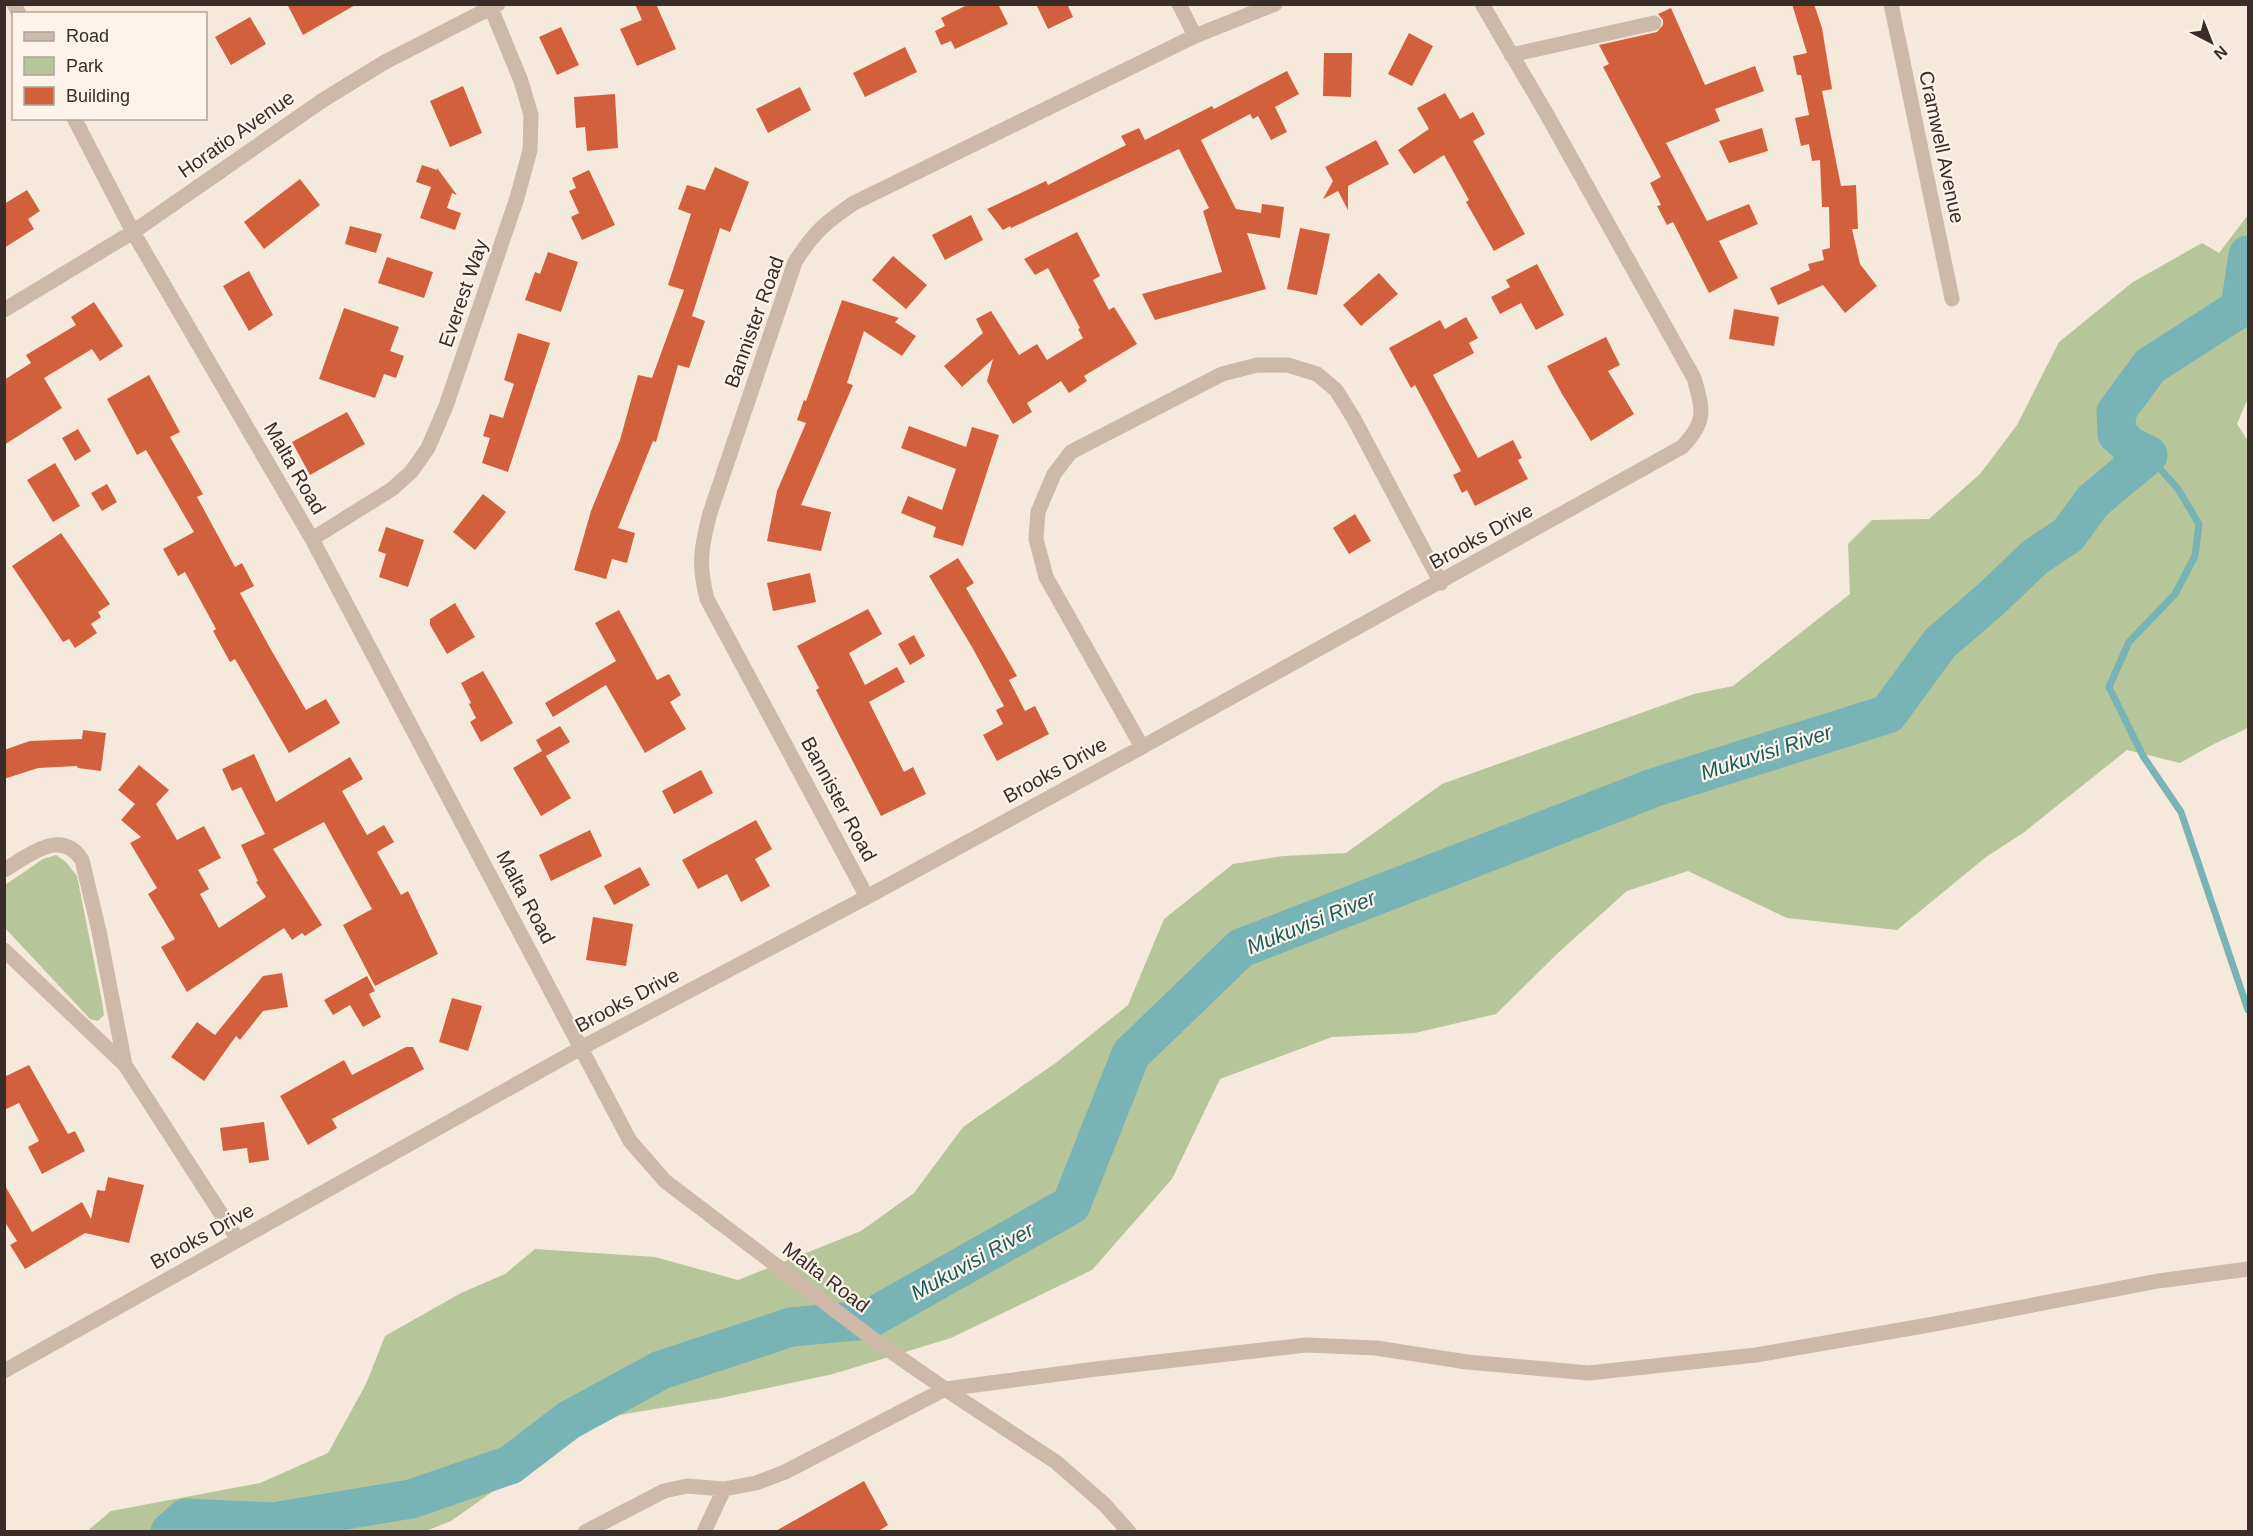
<svg xmlns="http://www.w3.org/2000/svg" width="2253" height="1536" font-family="Arial,sans-serif">
	<style>
		.green { fill: #b7c69a }
		.lines { fill: none; stroke-linecap: round; stroke-linejoin: round }
		.stream { stroke: #78b3b5; stroke-width: 7 }
		.river { stroke: #78b3b5; stroke-width: 39 }
		.building { fill: #d2603d }
		.minor { stroke: #ceb8a7; stroke-width: 15 }
		.labels { text-anchor: middle; dominant-baseline: central; stroke-width: 4.5; stroke-linejoin: round; paint-order: stroke }
		.street-label { font-size: 20px; fill: #3a2d28; stroke: #fcf3e9 }
		.water-label { font-size: 21px; font-style: italic; fill: #195c60; stroke: #fcf3e9 }
	</style>
	<rect width="100%" height="100%" fill="#f5e9dc"/>
	<path class="green" d="M2248 215V398L2237 424 2248 441V728L2212 745 2180 763 2127 750 2023 833 1986 857 1897 930 1787 918 1688 871 1627 891 1559 952 1496 1014 1415 1033 1332 1037 1220 1079 1172 1179 1092 1270 951 1338 833 1374 721 1398 595 1419 451 1521 426 1531 86 1532 111 1511 260 1483 328 1453 366 1384 385 1336 461 1293 505 1274 535 1249 655 1257 738 1280 861 1231 914 1193 963 1127 1057 1062 1128 1005 1164 919 1233 864 1283 856 1346 853 1442 784 1694 694 1733 686 1850 594 1848 544 1872 520 1929 519 1980 474 2017 425 2059 342 2133 282 2202 243 2219 253Z
		M56 855 66 862 77 876 102 1001 104 1015 98 1021 90 1019 5 928V885L43 859Z"/>
	<g class="lines">
		<path class="stream" d="M2148 455 2178 489 2199 524 2195 556 2175 594 2129 642 2109 687 2143 756 2181 812 2248 1010"/>
		<path class="river" d="M170 1532 186 1518 273 1522 411 1499 510 1465 569 1420 661 1370 791 1327 867 1320 1071 1205 1131 1054 1241 948 1653 788 1888 714 1940 643 1990 600 2035 557 2068 535 2093 501 2148 455 2130 446 2117 434 2116 412 2150 366 2240 308 2248 255"/>
	</g>
	<path class="building" d="M287 4H357L303 35Z
		M635 4H656L676 49 637 66 620 29 642 20Z
		M969 4H998L1008 24 955 49 951 41 941 45 935 31 945 26 941 18Z
		M1036 4H1067L1073 17 1048 29Z
		M1792 4H1814L1822 28 1832 89 1822 91 1841 186 1856 185 1858 229H1852L1860 264 1877 286 1845 313 1823 285 1778 305 1770 288 1810 270 1808 264 1824 260 1822 250 1830 248 1829 207H1822L1820 160 1812 161 1809 144 1801 146 1795 118 1809 115 1801 75H1797L1793 56 1807 53Z
		M1671 8 1705 85 1755 66 1764 91 1715 109 1720 121 1666 143 1707 221 1749 204 1758 224 1719 241 1738 278 1709 293 1673 222 1667 225 1657 206 1661 205 1650 183 1661 177 1603 67 1609 64 1599 45 1657 32 1663 25V20L1658 14Z
		M250 17 266 44 231 65 215 37Z
		M561 27 579 65 557 75 539 37Z
		M1409 33 1433 46 1412 86 1388 74Z
		M905 47 917 72 865 97 853 73Z
		M1324 53H1352L1351 97 1323 96Z
		M1287 71 1299 94 1275 107 1287 132 1271 140 1258 116 1253 119 1250 114 1201 140 1236 209 1261 213 1262 204 1284 207 1280 238 1247 233 1266 289 1155 320 1142 294 1222 272 1203 211 1209 208 1179 149 1011 228 1010 226 1003 230 987 209 1046 181 1048 185 1126 145 1121 136 1139 128 1145 140 1212 106 1214 109Z
		M463 86 482 133 450 147 430 101Z
		M800 87 811 110 768 133 756 109Z
		M1445 93 1460 119 1473 112 1478 121 1485 134 1473 141 1525 234 1494 251 1466 202 1469 200 1444 155 1414 174 1398 150 1429 129 1417 108Z
		M615 94 618 148 587 151 585 127 576 128 574 97Z
		M1762 128 1768 151 1729 163 1719 141Z
		M1376 140 1389 164 1348 186V210L1338 191 1323 199 1333 181 1325 167Z
		M422 165 437 170V168L457 195 452 193 447 208 461 213 455 230 420 218 431 187 416 182Z
		M715 167 749 182 730 232 720 228 692 316 705 321 689 368 678 365 656 442 653 441 618 528 635 533 627 563 612 559 606 579 574 570 591 511 620 440 638 375 652 378 684 290 668 285 691 214 678 209 687 185 705 190Z
		M589 170 615 225 582 240 571 217 579 213 569 191 576 188 572 178Z
		M300 179 320 205 264 249 244 222Z
		M27 190 40 211 28 219 34 229 4 248V204Z
		M971 215 983 240 945 260 932 235Z
		M350 226 382 234 376 253 345 244Z
		M1300 228 1330 234 1317 295 1287 289Z
		M1077 232 1100 276 1093 280 1109 310 1114 307 1137 344 1084 376 1087 381 1069 393 1061 381 1027 403 1032 412 1013 424 987 381 993 359 962 387 944 366 983 333 976 319 991 311 1019 355 1037 344 1047 360 1083 338 1078 329 1080 328 1048 268 1035 275 1024 259Z
		M548 252 578 262 561 312 525 300 535 272 540 274Z
		M893 256 927 285 906 309 872 280Z
		M387 257 433 272 424 298 378 283Z
		M1537 264 1564 315 1536 330 1521 303 1500 314 1491 297 1510 287 1506 280Z
		M249 271 273 315 249 331 223 286Z
		M1379 273 1398 294 1361 326 1343 305Z
		M842 300 899 318 895 322 916 336 902 356 864 331 847 383 853 385 801 505 831 512 821 551 767 541 777 491 806 423 797 420 804 400 806 401Z
		M94 302 123 346 100 361 92 349 44 378 62 408 4 445V380L31 363 26 355 76 325 71 317Z
		M344 308 399 327 390 351 404 356 396 378 384 374 375 398 319 379Z
		M1734 309 1779 317 1774 346 1729 339Z
		M1466 317 1478 338 1469 343 1474 353 1433 375 1478 458 1513 440 1522 458 1518 460 1528 479 1475 506 1467 490 1462 493 1453 475 1461 471 1415 385 1411 388 1389 348 1440 320 1445 329Z
		M518 333 550 343 508 472 482 463 490 438 483 436 490 414 503 418 514 384 504 380Z
		M1606 337 1620 365 1608 371 1634 414 1591 441 1562 394 1547 366Z
		M149 375 180 432 170 437 203 494 197 497 235 567 242 563 254 586 240 593 270 648 306 710 326 699 340 723 289 753 235 659 230 662 213 631 216 629 185 572 178 576 163 549 194 532 146 450 137 455 107 399Z
		M347 412 365 444 310 475 292 442Z
		M909 426 966 447 972 427 999 435 963 546 933 537 936 527 901 513 908 496 942 510 956 469 901 448Z
		M78 429 91 451 75 461 62 438Z
		M55 463 80 506 53 522 27 480Z
		M107 484 117 502 102 511 91 493Z
		M483 494 506 512 475 550 453 532Z
		M1355 514 1371 541 1349 554 1333 528Z
		M386 527 424 540 408 587 379 577 386 554 378 551Z
		M61 533 110 604 98 612 101 617 91 624 97 633 75 648 69 639 63 642 12 566Z
		M958 558 974 583 966 588 1017 676 1009 680 1025 711 1035 706 1049 734 997 761 983 735 1003 724 996 710 1004 706 972 647 929 576Z
		M810 573 816 602 773 611 767 583Z
		M455 603 475 637 447 654 430 625V619Z
		M868 609 882 634 849 653 865 685 897 667 905 682 869 702 904 772 913 767 926 794 881 816 816 690 819 688 797 646Z
		M619 610 657 680 669 674 681 695 670 702 686 729 645 753 606 685 553 717 545 703 616 661 595 623Z
		M914 635 925 656 910 665 898 644Z
		M483 671 513 723 481 742 470 722 476 718 469 704 471 703 461 683Z
		M560 726 570 742 546 756 571 798 541 816 513 768 542 751 536 740Z
		M83 730 106 733 101 771 78 768 77 766 38 768 4 779V750L30 741 82 739Z
		M254 754 276 802 350 757 363 779 342 791 367 835 384 825 394 842 377 852 401 895 408 891 438 954 375 986 343 925 372 909 324 822 273 849 322 925 305 936 302 933 292 940 284 928 187 992 161 947 175 939 148 894 157 888 130 843 141 837 121 820 135 804 118 790 139 765 169 790 156 804 177 840 204 826 221 858 198 870 209 889 200 894 219 928 266 897 256 882 258 881 241 845 265 834 241 787 232 791 222 769Z
		M701 770 713 793 674 814 662 791Z
		M756 820 772 849 755 859 770 886 741 902 727 874 698 889 682 860Z
		M590 830 602 856 551 881 539 855Z
		M640 867 650 885 614 905 604 886Z
		M593 917 633 924 626 966 586 960Z
		M282 973 288 1007 263 1011 240 1040 236 1036 204 1081 171 1057 197 1022 215 1035 263 976Z
		M367 976 375 991 369 994 381 1017 363 1027 350 1005 333 1015 324 1000Z
		M452 998 482 1006 468 1051 439 1042Z
		M406 1047H413L424 1069 332 1119 337 1128 308 1145 280 1096 344 1060 352 1075Z
		M29 1065 68 1134 75 1131 85 1151 42 1174 28 1147 39 1141 19 1103 4 1110V1077Z
		M264 1122 269 1160 249 1163 247 1148 223 1151 220 1128Z
		M108 1177 144 1185 129 1243 85 1233 25 1269 10 1245 17 1241 4 1221V1184L32 1232 82 1202 91 1219 97 1190 105 1191Z
		M864 1481 888 1525 877 1532H774Z"/>
	<g class="lines">
		<path class="minor" d="M14 4 19 14
			M1179 4 1195 36
			M1891 4 1952 299
			M1511 55 1654 23
			M74 118 133 232 312 539 630 1141 665 1181 873 1339 945 1389 1056 1462 1105 1505 1129 1532
			M4 310 133 232 323 100 385 62 498 4
			M312 539 392 489 411 472 428 448 446 406 517 198 530 150 531 115 521 81 491 8
			M1142 747 1046 577 1036 539 1038 512 1054 474 1071 452 1222 374 1257 365H1288L1317 374 1336 390 1354 419 1441 583
			M4 870C29 856 61 827 82 860L99 931 125 1065
			M867 897 707 599C698 564 701 548 710 513L795 262C814 232 826 222 854 203L1195 36 1275 4
			M4 950 125 1065 238 1240
			M4 1371 581 1048 867 897 1142 747 1682 447C1707 421 1703 410 1694 378L1546 113 1482 4
			M585 1532 664 1491 687 1486 724 1489 756 1483 785 1472 945 1389 1096 1369 1306 1345 1376 1348 1467 1362 1589 1373 1756 1355 1929 1325 2158 1281 2248 1269
			M704 1532 724 1489"/>
	</g>
	<g class="labels">
		<g class="street-label">
			<text transform="translate(236 134) rotate(-35)">Horatio Avenue</text>
			<text transform="translate(1942 147) rotate(78)">Cramwell Avenue</text>
			<text transform="translate(463 293) rotate(-71)">Everest Way</text>
			<text transform="translate(754 322) rotate(-70)">Bannister Road</text>
			<text transform="translate(295 468) rotate(60)">Malta Road</text>
			<text transform="translate(1481 536) rotate(-29)">Brooks Drive</text>
			<text transform="translate(1055 770) rotate(-29)">Brooks Drive</text>
			<text transform="translate(839 799) rotate(62)">Bannister Road</text>
			<text transform="translate(526 897) rotate(62)">Malta Road</text>
			<text transform="translate(627 1000) rotate(-28)">Brooks Drive</text>
			<text transform="translate(202 1236) rotate(-29)">Brooks Drive</text>
			<text transform="translate(826 1277) rotate(37)">Malta Road</text>
		</g>
		<g class="water-label">
			<text transform="translate(1766 752) rotate(-18)">Mukuvisi River</text>
			<text transform="translate(1311 922) rotate(-22)">Mukuvisi River</text>
			<text transform="translate(972 1261) rotate(-29)">Mukuvisi River</text>
		</g>
	</g>
	<rect width="2253" height="1536" fill="none" stroke="#3a2d28" stroke-width="12"/>
	<rect x="12" y="12" width="195" height="108" fill="#fcf3e9" stroke="#aea49c" stroke-width="1.5"/>
	<rect x="24" y="32" width="30" height="9" fill="#ceb8a7" stroke="#aea49c" stroke-width="1.5"/>
	<text x="66" y="42" font-size="18" fill="#3a2d28">Road</text>
	<rect x="24" y="57" width="30" height="18" fill="#b7c69a" stroke="#aea49c" stroke-width="1.5"/>
	<text x="66" y="72" font-size="18" fill="#3a2d28">Park</text>
	<rect x="24" y="87" width="30" height="18" fill="#d2603d" stroke="#aea49c" stroke-width="1.5"/>
	<text x="66" y="102" font-size="18" fill="#3a2d28">Building</text>
	<g transform="translate(2211 42) rotate(138)" stroke="#fcf3e9" stroke-width="4.5" paint-order="stroke">
	<path d="M0-4.5L10 22L0 15L-10 22Z" fill="#3a2d28"/>
	<text y="-9" font-size="16" font-weight="bold" text-anchor="middle" fill="#3a2d28">N</text>
	</g>
</svg>
